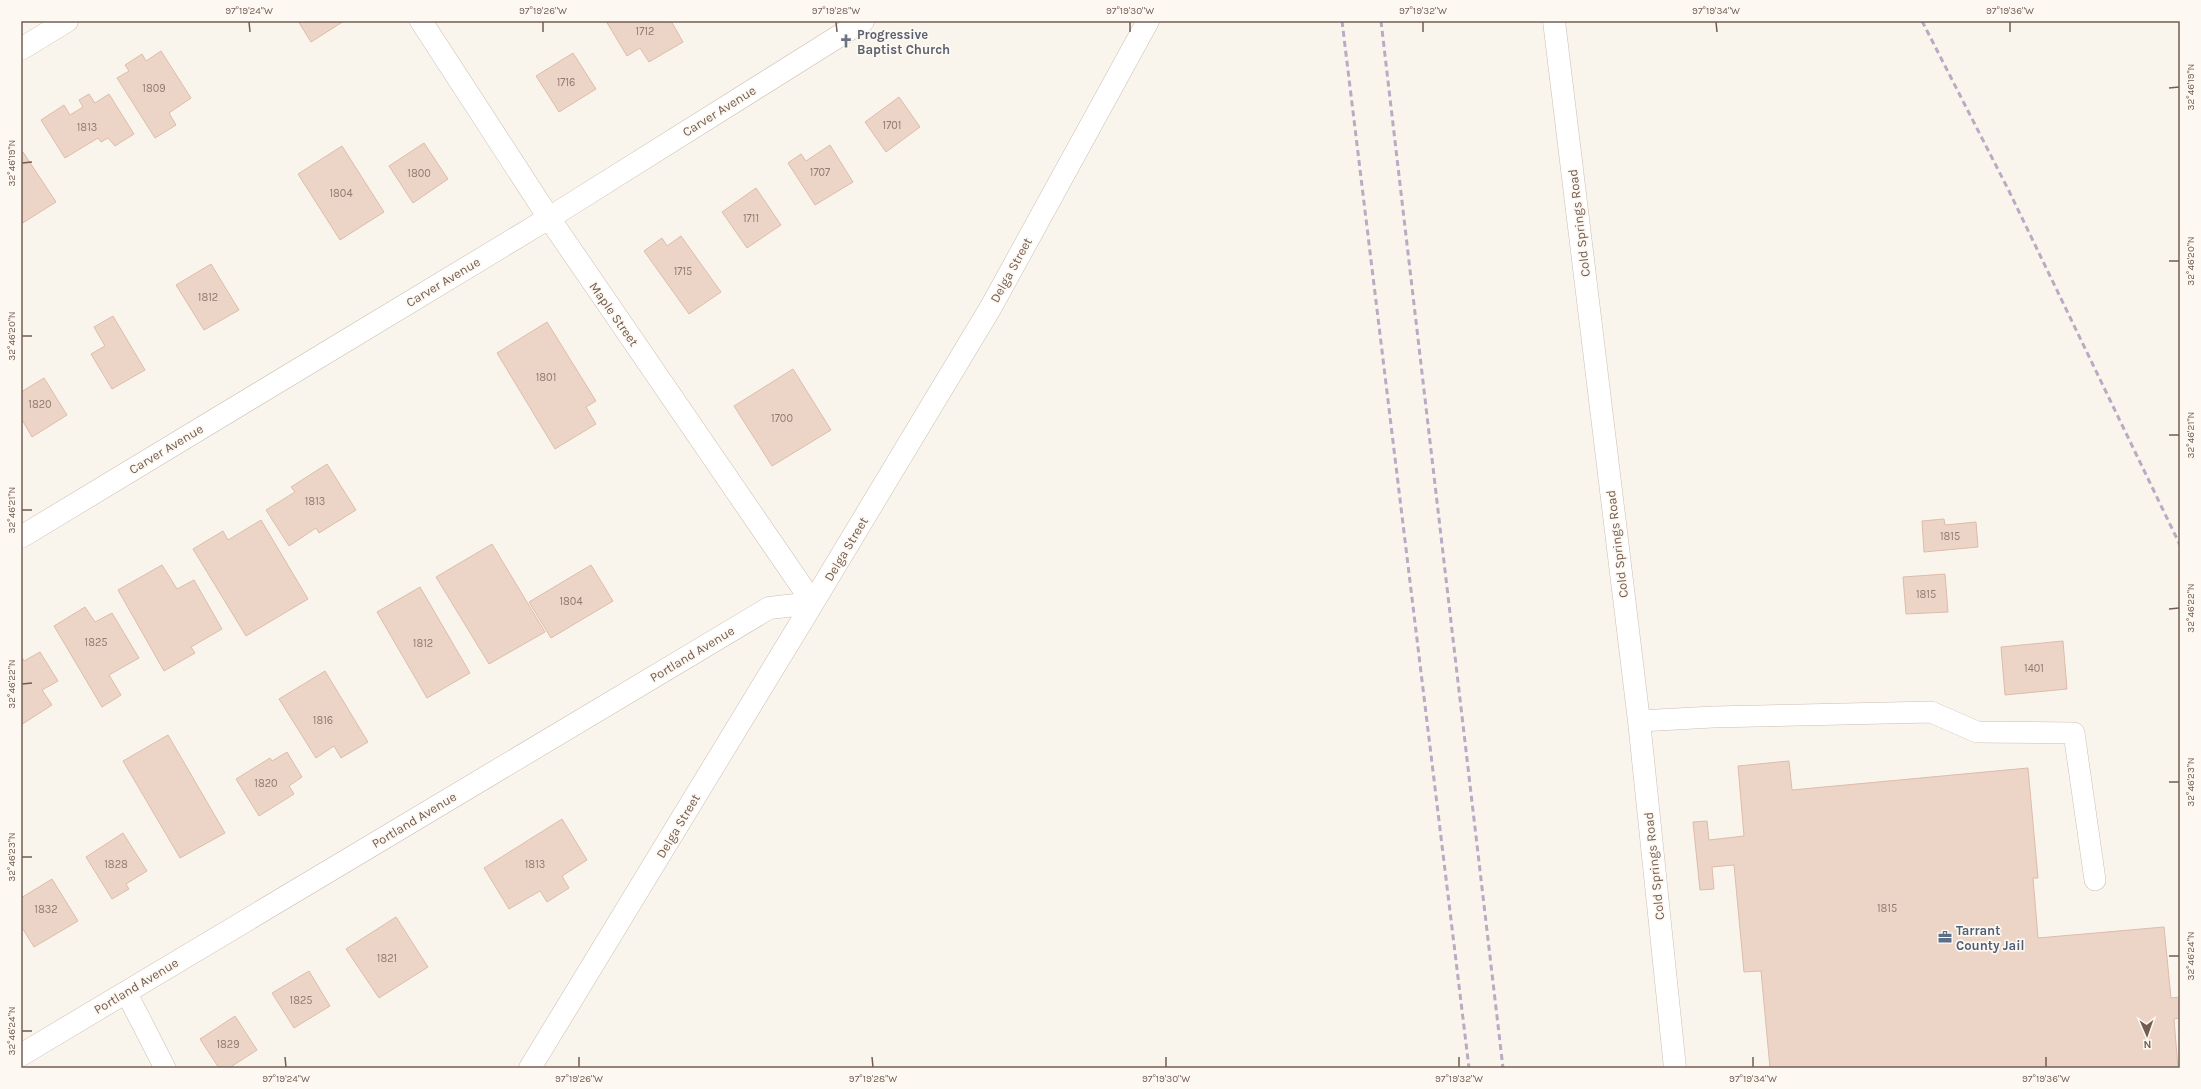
<svg xmlns="http://www.w3.org/2000/svg" width="2201" height="1089" font-family="Karla,sans-serif">
	<style>
		.building { fill: #ecd5c7; stroke: #ddbca9 }
		.lines { fill: none; stroke-linecap: round; stroke-linejoin: round }
		.lane-casing { stroke: #ccbdb3; stroke-width: 22 }
		.street-casing { stroke: #ccbdb3; stroke-width: 23 }
		.lane { stroke: #fff; stroke-width: 21 }
		.street { stroke: #fff; stroke-width: 22 }
		.rail { stroke: #b8abc4; stroke-width: 3; stroke-dasharray: 6 4; stroke-linecap: butt }
		.ticks { fill: none; stroke: #735d52; stroke-width: 1.5 }
		.labels { text-anchor: middle; dominant-baseline: central; stroke-width: 3.5; stroke-linejoin: round; paint-order: stroke }
		.number-label { font-size: 11px; fill: #917b6f }
		.worship-label { font-size: 13px; font-weight: bold; fill: #5b616d; stroke: #fdf9f2; text-anchor: start }
		.street-label { font-size: 13px; fill: #735d52; stroke: #fdf9f2 }
		.service-label { font-size: 13px; font-weight: bold; fill: #4e5e75; stroke: #fdf9f2; text-anchor: start }
		.neatline { fill: none; stroke: #735d52; stroke-width: 1.5 }
		.ticks-label { font-size: 10px; text-anchor: middle; fill: #735d52 }
	</style>
	<rect width="100%" height="100%" fill="#faf5ec"/>
	<path class="building" d="M298 21H344L311 42Z
		M606 21H671L683 42 649 62 640 48 627 56Z
		M161 51 191 98 169 113 176 125 155 138 117 78 129 71 125 65 142 54 146 61Z
		M573 53 596 89 559 112 536 76Z
		M89 94 95 103 109 94 134 134 115 146 108 138 101 142 98 138 65 158 41 120 64 105 70 115 83 107 79 100Z
		M899 97 920 127 886 152 865 122Z
		M424 143 448 179 413 203 389 166Z
		M830 145 853 182 815 205 788 163 801 154 806 161Z
		M342 146 384 212 340 240 298 174Z
		M23 152 56 202 21 224V153Z
		M756 188 781 225 747 248 722 212Z
		M681 236 721 292 689 314 644 251 662 238 667 246Z
		M211 264 239 310 204 330 176 285Z
		M113 316 145 370 112 389 91 354 105 346 94 327Z
		M547 322 596 401 586 407 596 424 555 449 497 353Z
		M793 369 831 430 772 466 734 406Z
		M44 378 67 415 32 437 21 418V392Z
		M327 464 356 510 319 533 316 528 289 546 266 510 295 492 291 487Z
		M1944 519 1945 525 1976 522 1978 547 1924 552 1922 521Z
		M261 520 308 599 246 636 193 549 223 531 228 540Z
		M492 544 545 632 489 664 436 577Z
		M162 565 177 589 194 580 222 629 191 647 195 653 164 671 118 590Z
		M591 565 613 601 551 638 529 602Z
		M1945 574 1948 612 1906 614 1903 577Z
		M420 587 470 673 427 698 377 612Z
		M85 607 95 622 112 613 139 658 109 675 121 695 102 707 54 626Z
		M2063 641 2067 689 2005 695 2001 647Z
		M40 652 58 681 42 690 52 705 21 725V656L24 661Z
		M325 671 368 742 341 758 334 746 316 758 279 699Z
		M168 735 225 833 180 858 123 761Z
		M287 752 302 777 289 786 294 794 259 816 236 779 270 758 272 761Z
		M1789 761 1792 790 2028 768 2038 878H2033L2038 938 2164 927 2171 998 2180 997V1018L2174 1019 2178 1068H1770L1761 971 1744 972 1734 865 1712 867 1714 889 1700 890 1693 822 1707 821 1709 840 1744 836 1738 766Z
		M562 819 587 860 562 876 569 888 547 902 540 891 509 909 484 868Z
		M123 833 147 871 126 884 129 889 112 899 86 857Z
		M52 879 78 921 34 947 21 926V898Z
		M396 917 428 967 379 998 346 949Z
		M309 971 330 1006 294 1028 272 993Z
		M235 1016 257 1050 229 1068H219L200 1039Z"/>
	<g class="lines">
		<g class="lane-casing">
			<path id="lane" d="M1639 721 1713 717 1931 712 1977 732 2074 733 2095 880
				M126 992 165 1068"/>
		</g>
		<g class="street-casing">
			<path id="street" d="M1554 21 1639 721 1675 1068
				M21 49 67 21
				M21 537 549 218 863 21
				M21 1055 769 608 813 603 549 218 421 21
				M530 1068 805 616 991 307 1148 21"/>
		</g>
		<use href="#lane" class="lane"/>
		<use href="#street" class="street"/>
		<path class="rail" d="M1342 21 1469 1068
			M1381 21 1503 1068
			M1922 21 2009 191 2180 545"/>
	</g>
	<path class="ticks" d="M249 22 250 32M543 22V32M836 22 837 32M1130 22V32M1423 22V32M1716 22 1717 32M2010 22V32M2169 88 2179 87M22 163 32 162M2169 261H2179M22 336H32M2169 435H2179M22 510H32M2169 609 2179 608M22 684 32 683M2169 782H2179M22 857H32M2169 956H2179M22 1031H32M285 1057 286 1067M579 1057V1067M872 1057 873 1067M1166 1057V1067M1459 1057V1067M1753 1057V1067M2046 1057V1067"/>
	<defs>
		<g id="church-bare" transform="scale(1.08)"><path d="M-1.2-6h2.4v3.5h3.3v2.4h-3.3V6h-2.4V-.1h-3.3v-2.4h3.3Z" fill="#6b7280" stroke="#fdf9f2" stroke-width="2.5" paint-order="stroke"/></g>
		<g id="office-bare" transform="scale(1.08)"><path d="M-6-3h4V-5.5h4V-3h4V5H-6ZM-1-4.5V-3h2v-1.5ZM-6 0V1H6V0Z" fill="#5c6f8a" stroke="#fdf9f2" stroke-width="2.5" paint-order="stroke"/></g>
	</defs>
	<g fill-rule="evenodd">
		<use href="#church-bare" x="846" y="41"/>
		<use href="#office-bare" x="1945" y="937"/>
	</g>
	<g class="labels">
		<g class="number-label">
			<text x="645" y="31">1712</text>
			<text x="566" y="82">1716</text>
			<text x="154" y="88">1809</text>
			<text x="892" y="125">1701</text>
			<text x="87" y="127">1813</text>
			<text x="820" y="172">1707</text>
			<text x="419" y="173">1800</text>
			<text x="341" y="193">1804</text>
			<text x="751" y="218">1711</text>
			<text x="683" y="271">1715</text>
			<text x="208" y="297">1812</text>
			<text x="546" y="377">1801</text>
			<text x="40" y="404">1820</text>
			<text x="782" y="418">1700</text>
			<text x="315" y="501">1813</text>
			<text x="1950" y="536">1815</text>
			<text x="1926" y="594">1815</text>
			<text x="571" y="601">1804</text>
			<text x="96" y="642">1825</text>
			<text x="423" y="643">1812</text>
			<text x="2034" y="668">1401</text>
			<text x="323" y="720">1816</text>
			<text x="266" y="783">1820</text>
			<text x="116" y="864">1828</text>
			<text x="535" y="864">1813</text>
			<text x="1887" y="908">1815</text>
			<text x="46" y="909">1832</text>
			<text x="387" y="958">1821</text>
			<text x="301" y="1000">1825</text>
			<text x="228" y="1044">1829</text>
		</g>
		<g class="worship-label">
			<text x="857" y="34">Progressive<tspan x="857" dy="15">Baptist Church</tspan></text>
		</g>
		<g class="street-label">
			<text transform="translate(719 111) rotate(-32)">Carver Avenue</text>
			<text transform="translate(1579 223) rotate(-97)">Cold Springs Road</text>
			<text transform="translate(1011 270) rotate(-61)">Delga Street</text>
			<text transform="translate(443 282) rotate(-31)">Carver Avenue</text>
			<text transform="translate(614 314) rotate(55)">Maple Street</text>
			<text transform="translate(166 449) rotate(-31)">Carver Avenue</text>
			<text transform="translate(1617 544) rotate(-97)">Cold Springs Road</text>
			<text transform="translate(846 549) rotate(-59)">Delga Street</text>
			<text transform="translate(692 654) rotate(-31)">Portland Avenue</text>
			<text transform="translate(414 820) rotate(-31)">Portland Avenue</text>
			<text transform="translate(678 826) rotate(-59)">Delga Street</text>
			<text transform="translate(1654 866) rotate(-96)">Cold Springs Road</text>
			<text transform="translate(136 986) rotate(-31)">Portland Avenue</text>
		</g>
		<g class="service-label">
			<text x="1956" y="930">Tarrant<tspan x="1956" dy="15">County Jail</tspan></text>
		</g>
	</g>
	<rect width="2201" height="1089" fill="none" stroke="#fdf9f2" stroke-width="44"/>
	<g transform="translate(2147 1035) rotate(178)" stroke="#fdf9f2" stroke-width="3" paint-order="stroke">
	<path d="M0-3L7 15L0 10L-7 15Z" fill="#735d52"/>
	<text y="-6" font-size="11" font-weight="bold" text-anchor="middle" fill="#735d52">N</text>
	</g>
	<rect x="22" y="22" width="2157" height="1045" class="neatline"/>
	<g class="ticks-label">
		<text x="249" y="14">97°19'24"W</text>
		<text x="543" y="14">97°19'26"W</text>
		<text x="836" y="14">97°19'28"W</text>
		<text x="1130" y="14">97°19'30"W</text>
		<text x="1423" y="14">97°19'32"W</text>
		<text x="1716" y="14">97°19'34"W</text>
		<text x="2010" y="14">97°19'36"W</text>
		<text transform="translate(2190 87) rotate(-90)" y="4">32°46'19"N</text>
		<text transform="translate(11 163) rotate(-90)" y="4">32°46'19"N</text>
		<text transform="translate(2190 261) rotate(-90)" y="4">32°46'20"N</text>
		<text transform="translate(11 336) rotate(-90)" y="4">32°46'20"N</text>
		<text transform="translate(2190 435) rotate(-90)" y="4">32°46'21"N</text>
		<text transform="translate(11 510) rotate(-90)" y="4">32°46'21"N</text>
		<text transform="translate(2190 608) rotate(-90)" y="4">32°46'22"N</text>
		<text transform="translate(11 684) rotate(-90)" y="4">32°46'22"N</text>
		<text transform="translate(2190 782) rotate(-90)" y="4">32°46'23"N</text>
		<text transform="translate(11 857) rotate(-90)" y="4">32°46'23"N</text>
		<text transform="translate(2190 956) rotate(-90)" y="4">32°46'24"N</text>
		<text transform="translate(11 1031) rotate(-90)" y="4">32°46'24"N</text>
		<text x="286" y="1082">97°19'24"W</text>
		<text x="579" y="1082">97°19'26"W</text>
		<text x="873" y="1082">97°19'28"W</text>
		<text x="1166" y="1082">97°19'30"W</text>
		<text x="1459" y="1082">97°19'32"W</text>
		<text x="1753" y="1082">97°19'34"W</text>
		<text x="2046" y="1082">97°19'36"W</text>
	</g>
</svg>
